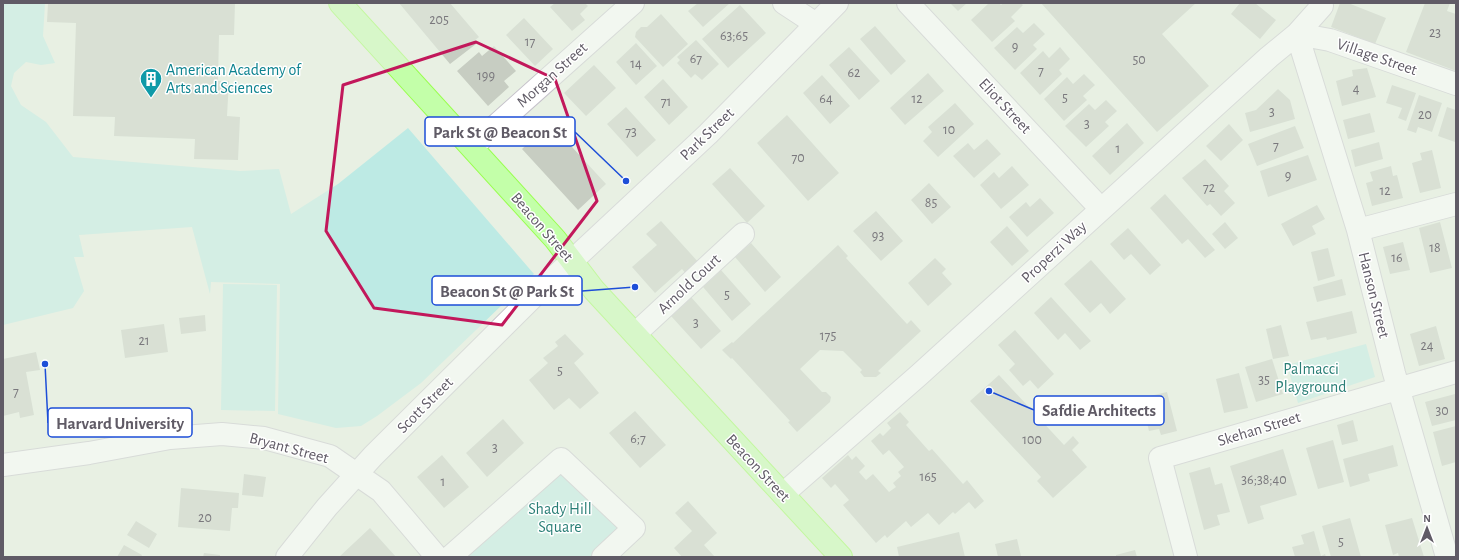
<svg xmlns="http://www.w3.org/2000/svg" width="1459" height="560" font-family="'Alegreya Sans',sans-serif">
	<style>
		.green { fill: #bdeae4 }
		.building { fill: #c7cdc2 }
		.lines { fill: none; stroke-linecap: round; stroke-linejoin: round }
		.street-casing { stroke: #c6c2cb; stroke-width: 24 }
		.secondary-casing { stroke: #c8c2cd; stroke-width: 24 }
		.primary-casing { stroke: #98ff4d; stroke-width: 24 }
		.street { stroke: #fff; stroke-width: 22 }
		.secondary { stroke: #fff; stroke-width: 22 }
		.primary { stroke: #c3ffa9; stroke-width: 22 }
		.marked { fill: none; stroke: #c2185b; stroke-width: 3; stroke-linejoin: round }
		.labels { text-anchor: middle; dominant-baseline: central; stroke-width: 3; stroke-linejoin: round; paint-order: stroke }
		.number-label { font-size: 14px; fill: #7a787d }
		.street-label { font-size: 16px; fill: #605b66; stroke: #fff }
		.culture-label { font-size: 16px; fill: #0d838f; stroke: #fff; text-anchor: start }
		.park-label { font-size: 16px; fill: #2a7f76; stroke: #fff }
		.leader { fill: none; stroke: #1d4ed8; stroke-width: 1.5 }
		.callout-dot { fill: #1d4ed8; stroke: #fff; stroke-width: 1.5 }
		.callout { fill: #fff; stroke: #1d4ed8; stroke-width: 1.5 }
		.callout-label { font-size: 17px; text-anchor: middle; font-weight: bold; fill: #605b66 }
	</style>
	<rect width="100%" height="100%" fill="#e8f0e3"/>
	<path class="green" d="M3 3H45L43 36 55 63 41 65 26 62 14 73 11 86 21 105 46 122 73 157 240 171 279 169 291 214 338 184 408 128 534 274 421 383 377 416 361 426 336 428 278 414 280 284 211 282 210 294 192 227 79 235 84 257H74L84 291 73 308 3 325Z
		M223 284 277 285 275 411 221 410Z
		M1366 344 1375 377 1298 403 1287 365Z
		M563 462 625 530 596 557H466Z"/>
	<path class="building" d="M48 3H235L234 35H219L218 81H229L227 116 240 117 238 160 194 159 195 139 114 136 115 117 73 116 76 23 47 22Z
		M399 3H450L479 37 474 41 476 44 450 64Z
		M555 3H585L588 6 580 14 585 20 572 31 550 7Z
		M698 3H730L703 27 688 11Z
		M950 3H967L958 11Z
		M989 3H999L1001 5 1003 3H1020L1023 5 1011 17 1015 21 992 42 971 20Z
		M1041 3H1196L1162 34 1209 86 1157 132Z
		M1240 3H1255L1276 20 1260 39 1231 14Z
		M1340 3H1348L1386 18 1375 44 1331 27Z
		M1425 3H1450L1447 11 1456 14V71L1406 52Z
		M740 5 766 33 728 68 702 39Z
		M661 14 688 44 663 67 635 37 636 32 641 27H647Z
		M524 18 553 49 535 66 506 35Z
		M1034 23 1045 34 1033 45 1037 49 1015 70 994 48 1017 27 1023 33Z
		M875 26 906 61 891 75 860 39Z
		M696 40 719 64 702 80 695 74 691 78 677 63 680 60 677 57Z
		M636 43 657 66 636 85 616 62Z
		M494 46 516 71 504 81 509 87 488 106 457 71 479 52 482 56Z
		M849 47 880 81 859 100 829 65Z
		M1060 47 1070 59 1059 70 1062 74 1040 95 1020 73 1043 51 1049 58Z
		M594 65 616 88 586 116 564 93Z
		M1367 68 1376 97 1342 106 1336 81 1353 76 1352 70Z
		M928 73 944 91 905 125 890 108Z
		M1084 74 1095 85 1083 96 1087 100 1064 121 1044 99 1067 77 1073 84Z
		M822 75 850 106 830 124 803 93Z
		M663 79 688 107 669 125 644 97Z
		M1392 85 1416 93 1406 121 1398 118 1402 108 1386 103Z
		M1278 89 1290 100 1295 119 1250 132 1245 113 1256 110Z
		M1419 95 1442 103 1432 132 1418 127 1416 133 1407 130Z
		M1106 100 1117 111 1105 122 1109 126 1086 147 1065 126 1089 104 1095 110Z
		M955 103 974 124 938 157 923 141 932 132 928 127Z
		M626 107 656 140 637 157 607 124Z
		M1447 107 1456 110 1455 142 1438 136Z
		M1370 113 1375 132 1348 139 1343 120Z
		M787 115 839 173 808 201 757 143Z
		M550 123 606 184 578 210 522 149Z
		M1127 123 1144 143 1110 175 1092 156Z
		M1229 124 1243 140 1221 161 1206 146Z
		M1295 126 1304 148 1257 166 1248 144Z
		M987 139 1001 154 974 178 953 156 968 143 974 150Z
		M1379 142 1383 159 1355 167 1351 150Z
		M1432 150 1441 188 1420 193 1412 163 1422 160 1420 153Z
		M1308 155 1317 180 1268 197 1260 171Z
		M1205 159 1229 186 1224 191 1235 203 1221 216 1210 204 1207 206 1182 178Z
		M1012 166 1029 185 1001 209 980 185 994 172 999 178Z
		M1391 166 1393 176 1397 175 1403 198 1372 206 1366 183 1373 181 1370 172Z
		M730 168 765 206 747 223 712 184Z
		M929 183 951 207 932 224 911 200Z
		M1165 194 1215 250 1205 258 1188 239 1182 244 1150 208Z
		M1040 198 1054 213 1027 237 1009 217 1026 202 1030 207Z
		M1317 205 1325 219 1312 226 1316 234 1293 246 1281 224Z
		M876 211 903 241 881 261 853 231Z
		M661 221 700 264 687 275 682 269 655 293 632 267 657 245 646 234Z
		M1225 222 1238 238 1225 249 1212 234Z
		M1440 222 1452 268 1430 273 1419 228Z
		M1007 226 1029 251 1012 266 990 242Z
		M1128 228 1161 265 1150 275 1131 254 1124 260 1110 244Z
		M1403 242 1410 270 1390 274 1383 247Z
		M751 243 781 277 765 292 735 257Z
		M838 245 848 256 846 258 907 324 911 320 921 331 878 371 881 373 876 377H864L860 372 862 370 843 351 820 350 800 369 822 392H826L831 397 830 402 797 432 788 422 790 421 732 358 731 359 722 350 732 342 733 343Z
		M1328 248 1335 276 1318 281 1311 252Z
		M935 258 946 269 942 273 952 284 928 306 908 283Z
		M1091 260 1126 299 1110 314 1101 303 1090 313 1064 284Z
		M721 270 751 304 732 321 703 287Z
		M1342 279 1346 295 1317 302 1313 287Z
		M691 297 721 331 701 349 671 316Z
		M1051 297 1091 341 1080 350 1065 333 1058 340 1034 313Z
		M1352 311 1357 333 1327 340 1326 337 1311 340 1306 322Z
		M205 315 206 331 181 334 179 318Z
		M164 324 168 352 125 358 121 330Z
		M1281 325 1289 356 1273 359 1266 329Z
		M1436 326 1445 359 1419 366 1410 334Z
		M1015 330 1054 374 1038 389 1030 380 1023 386 1009 370 1015 364 998 345Z
		M565 334 584 354 574 363 599 393 580 409 569 398 554 410 529 380 548 363 543 358 558 346 555 342Z
		M36 352 40 370 26 372 34 415 20 418 19 412 3 416V359Z
		M1272 359 1283 394 1256 402 1245 367Z
		M1239 373 1248 408 1224 413 1216 379Z
		M999 375 1064 445 1073 436 1079 443 1072 450 1087 467 1053 498 1037 481 1041 477 970 401Z
		M1167 392 1177 431 1161 435 1159 429 1149 431 1141 398Z
		M1455 394 1456 420 1432 426 1425 402Z
		M635 411 666 445 640 468 609 433Z
		M900 412 909 422 906 425 929 451 932 449 963 484 967 480 984 501 975 509 969 502 955 514 953 512 939 525 928 513 911 527 906 521 887 538 885 535 876 543 843 505 849 500 835 484 831 488 822 478 848 455 852 460 856 456 865 466 859 472 866 480 873 474 889 492 896 487 893 483 901 476 898 472 904 467 889 450 883 455 871 441 880 433 883 436 891 428 887 423Z
		M503 419 524 443 487 477 466 453Z
		M1353 420 1358 441 1342 445 1337 425Z
		M1456 426V462L1442 466 1433 432Z
		M1333 440 1344 482 1318 489 1306 448Z
		M1393 445 1398 466 1368 474 1370 481 1350 487 1343 459Z
		M1283 449 1297 495 1260 506 1264 519 1248 524 1230 466Z
		M442 455 469 487 444 508 417 477Z
		M1210 467 1215 485 1222 483 1230 512 1217 515 1220 525 1204 530 1189 473Z
		M244 474 266 477 263 497 242 495Z
		M181 488 239 493 238 508H232L230 531 178 527Z
		M688 501 717 533 704 545 715 557H682L674 548 692 531 675 513Z
		M1350 518 1361 557H1331L1322 526Z
		M1412 518 1424 557H1399L1398 553 1393 555 1385 525Z
		M136 521 157 534 149 548 127 535Z
		M370 528 396 557H339Z
		M1314 531 1321 556 1325 554 1326 557H1295L1292 547 1304 544 1301 535Z
		M959 532 965 557H899L897 547Z
		M1017 539 1021 556 998 557 995 544Z
		M124 545 142 555 141 557H117Z
		M1135 550 1137 557H1116V555Z
		M204 553 220 555V557H203Z"/>
	<g class="lines">
		<g class="street-casing">
			<path id="street" d="M784 3 816 24
				M908 3 1101 209
				M472 147 633 3
				M1358 230 1456 204
				M635 334 743 234
				M3 465 89 453 170 438 222 434 264 438 330 456 381 491 437 557
				M783 494 919 375 1269 57 1297 34 1322 6
				M287 557 327 507 373 456 540 290 572 261
				M450 557 561 459 634 528 603 557
				M1186 557 1160 458 1456 372
				M1447 557 1394 373 1358 230 1297 34 1330 40 1456 84"/>
		</g>
		<g class="secondary-casing">
			<path id="secondary" d="M572 261 708 134 837 3"/>
		</g>
		<g class="primary-casing">
			<path id="primary" d="M340 3 555 239 594 290 841 557"/>
		</g>
		<use href="#street" class="street"/>
		<use href="#secondary" class="secondary"/>
		<use href="#primary" class="primary"/>
	</g>
	<path d="M0 0H1459V560H0ZM476 42 555 79 597 201 502 325 374 308 326 231 343 85Z" fill="#e8f0e3" fill-opacity=".55" fill-rule="evenodd"/>
	<path class="marked" d="M476 42 555 79 597 201 502 325 374 308 326 231 343 85Z"/>
	<defs>
		<g id="building-pin" transform="scale(1.15)"><path d="M0 17L-7.5 6A9.5 9.5 0 1 1 7.5 6Z" fill="#0f9aa8" stroke="#fff"/><path d="M-4-6H4V6H1V3H-1V6H-4ZM-2.5-4.3h1.7v1.8h-1.7ZM.8-4.3h1.7v1.8H.8ZM-2.5-1h1.7V.8h-1.7ZM.8-1h1.7V.8H.8Z" fill="#fff"/></g>
	</defs>
	<g fill-rule="evenodd">
		<use href="#building-pin" x="151" y="79"/>
	</g>
	<g class="labels">
		<g class="number-label">
			<text x="439" y="20">205</text>
			<text x="1435" y="33">23</text>
			<text x="734" y="36">63;65</text>
			<text x="530" y="42">17</text>
			<text x="1015" y="47">9</text>
			<text x="696" y="59">67</text>
			<text x="1139" y="60">50</text>
			<text x="636" y="64">14</text>
			<text x="1041" y="71">7</text>
			<text x="854" y="73">62</text>
			<text x="486" y="76">199</text>
			<text x="1356" y="89">4</text>
			<text x="1065" y="98">5</text>
			<text x="826" y="99">64</text>
			<text x="917" y="99">12</text>
			<text x="666" y="102">71</text>
			<text x="1272" y="112">3</text>
			<text x="1425" y="115">20</text>
			<text x="1087" y="124">3</text>
			<text x="949" y="130">10</text>
			<text x="631" y="132">73</text>
			<text x="1276" y="146">7</text>
			<text x="1118" y="149">1</text>
			<text x="798" y="158">70</text>
			<text x="1288" y="176">9</text>
			<text x="1209" y="188">72</text>
			<text x="1385" y="191">12</text>
			<text x="931" y="203">85</text>
			<text x="878" y="236">93</text>
			<text x="1435" y="248">18</text>
			<text x="1397" y="258">16</text>
			<text x="727" y="295">5</text>
			<text x="696" y="323">3</text>
			<text x="828" y="336">175</text>
			<text x="144" y="341">21</text>
			<text x="1427" y="346">24</text>
			<text x="560" y="371">5</text>
			<text x="1264" y="380">35</text>
			<text x="16" y="392">7</text>
			<text x="1442" y="411">30</text>
			<text x="638" y="439">6;7</text>
			<text x="1032" y="440">100</text>
			<text x="495" y="448">3</text>
			<text x="928" y="477">165</text>
			<text x="1264" y="480">36;38;40</text>
			<text x="443" y="482">1</text>
			<text x="205" y="518">20</text>
			<text x="1341" y="542">5</text>
		</g>
		<g class="street-label">
			<text transform="translate(1377 57) rotate(19)">Village Street</text>
			<text transform="translate(552 75) rotate(-42)">Morgan Street</text>
			<text transform="translate(1005 106) rotate(47)">Eliot Street</text>
			<text transform="translate(707 134) rotate(-44)">Park Street</text>
			<text transform="translate(542 227) rotate(49)">Beacon Street</text>
			<text transform="translate(1054 252) rotate(-43)">Properzi Way</text>
			<text transform="translate(689 284) rotate(-43)">Arnold Court</text>
			<text transform="translate(1374 295) rotate(76)">Hanson Street</text>
			<text transform="translate(425 405) rotate(-45)">Scott Street</text>
			<text transform="translate(1259 429) rotate(-17)">Skehan Street</text>
			<text transform="translate(289 448) rotate(15)">Bryant Street</text>
			<text transform="translate(758 468) rotate(47)">Beacon Street</text>
		</g>
		<g class="culture-label">
			<text x="166" y="70">American Academy of<tspan x="166" dy="18">Arts and Sciences</tspan></text>
		</g>
		<g class="park-label">
			<text x="1311" y="369">Palmacci<tspan x="1311" dy="18">Playground</tspan></text>
			<text x="560" y="509">Shady Hill<tspan x="560" dy="18">Square</tspan></text>
		</g>
	</g>
	<path class="leader" d="M626 181L575 132M635 287L582 291M989 391L1034 410M45 364L48 423"/>
	<g class="callout-dot">
		<circle cx="626" cy="181" r="4"/>
		<circle cx="635" cy="287" r="4"/>
		<circle cx="989" cy="391" r="4"/>
		<circle cx="45" cy="364" r="4"/>
	</g>
	<g class="callout">
		<rect x="425" y="117" width="150" height="29" rx="4"/>
		<rect x="432" y="276" width="150" height="29" rx="4"/>
		<rect x="1034" y="396" width="130" height="29" rx="4"/>
		<rect x="48" y="408" width="144" height="29" rx="4"/>
	</g>
	<g class="callout-label">
		<text x="500" y="138">Park St @ Beacon St</text>
		<text x="507" y="297">Beacon St @ Park St</text>
		<text x="1099" y="416">Safdie Architects</text>
		<text x="120" y="429">Harvard University</text>
	</g>
	<rect width="1459" height="560" fill="none" stroke="#605b66" stroke-width="8"/>
	<g transform="translate(1427 528)" stroke="#ffffff" stroke-width="3" paint-order="stroke">
	<path d="M0-3L7 15L0 10L-7 15Z" fill="#605b66"/>
	<text y="-6" font-size="11" font-weight="bold" text-anchor="middle" fill="#605b66">N</text>
	</g>
</svg>
